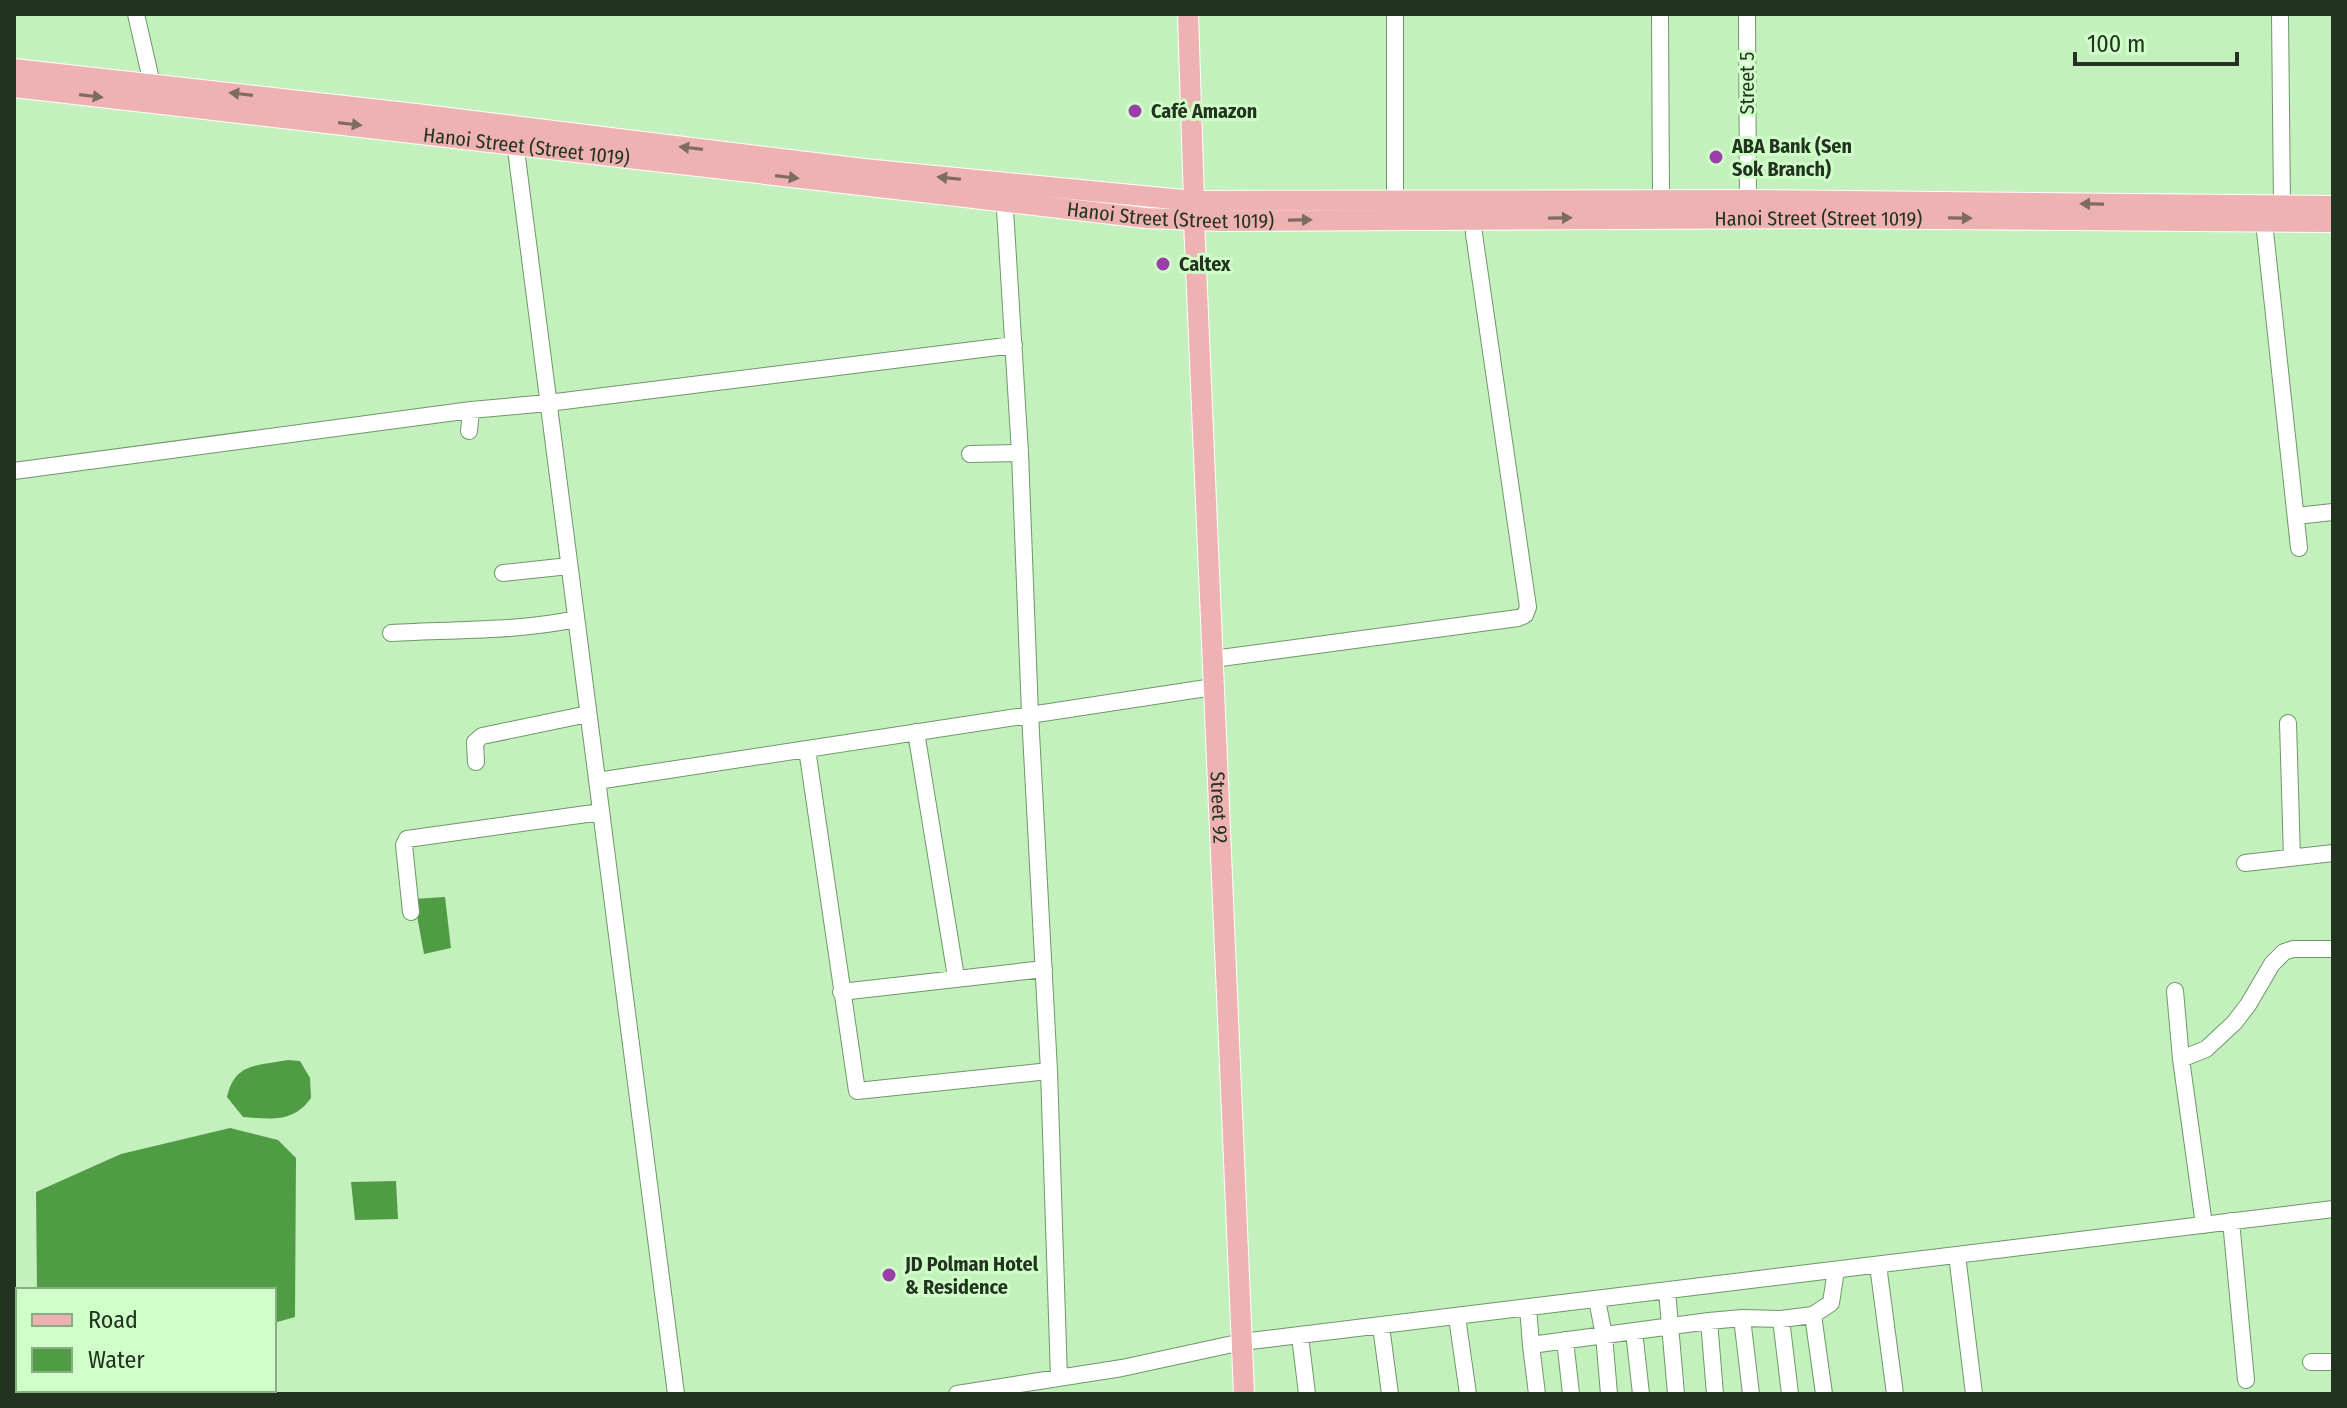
<svg xmlns="http://www.w3.org/2000/svg" width="2347" height="1408" font-family="'Fira Sans Condensed',sans-serif">
	<style>
		.water { fill: #4f9c45 }
		.lines { fill: none; stroke-linecap: round; stroke-linejoin: round }
		.minor-casing { stroke: #6d9868; stroke-width: 18 }
		.major-casing { stroke: #fff; stroke-width: 22 }
		.minor { stroke: #fff; stroke-width: 16 }
		.major { stroke: #eeb2b2; stroke-width: 20 }
		.oneway { fill: #7e6c61 }
		.poi-dot { fill: #9a3fa9; stroke: #d0fec9; stroke-width: 3 }
		.labels { text-anchor: middle; dominant-baseline: central; stroke-width: 6; stroke-linejoin: round; paint-order: stroke }
		.street-label { font-size: 20px; fill: #22331f; stroke: #d0fec9 }
		.poi-label { font-size: 20px; font-weight: bold; fill: #22331f; stroke: #d0fec9; text-anchor: start }
	</style>
	<rect width="100%" height="100%" fill="#c3f0bc"/>
	<path class="water" d="M445 897 451 948 424 954 414 899Z
		M288 1060 300 1061 310 1078 311 1098C293 1123 272 1119 243 1117L227 1097C235 1062 257 1066 288 1060Z
		M230 1128 278 1140 296 1158 295 1317 274 1323V1290H37L36 1192 121 1154Z
		M396 1181 398 1219 355 1220 351 1182Z"/>
	<g class="lines">
		<g class="minor-casing">
			<path id="minor" d="M136 14 152 84 151 93
				M1395 14V201
				M1660 14 1661 199
				M1747 14 1748 200
				M2280 14 2282 206
				M514 134 676 1394
				M1004 193 1020 453 1030 714 1049 1071 1059 1378
				M2264 222 2299 548
				M469 431 471 410
				M970 454 1020 453
				M14 471 471 410 548 403 1014 345
				M2296 516 2333 512
				M503 573 569 566
				M391 633C453 629 515 632 576 619
				M1213 659 1518 618 1525 615 1528 607 1474 234 1473 211
				M2288 723 2292 858
				M916 732 956 977
				M807 749 857 1091 1049 1071
				M476 762 475 742 482 736 588 714
				M597 781 1213 687
				M2245 863 2333 853
				M411 912 404 845 407 839 601 812
				M2175 991 2181 1059 2204 1225
				M841 992 1044 969
				M2181 1059 2206 1049 2234 1023 2248 1005 2272 964 2284 952 2293 949H2333
				M2231 1221 2246 1380
				M1957 1255 1974 1394
				M1878 1265 1895 1394
				M1667 1291 1676 1394
				M1597 1300 1604 1335 1609 1394
				M1528 1308 1531 1345
				M1813 1315 1824 1394
				M1457 1317 1468 1394
				M1742 1318 1751 1394
				M1781 1319 1790 1394
				M1709 1321 1715 1394
				M1381 1326 1390 1394
				M1634 1331 1641 1394
				M1300 1336 1307 1394
				M1565 1340 1571 1394
				M2311 1362H2333
				M957 1394 1122 1368 1242 1342 2333 1209
				M1537 1394 1531 1345 1709 1321 1742 1318 1781 1319 1813 1315 1831 1303 1836 1270"/>
		</g>
		<g class="major-casing">
			<g id="major">
				<path d="M1188 14 1194 201"/>
				<path d="M14 69 416 114 864 169 1194 201 1748 200 2333 206"/>
				<path id="s1" d="M14 87 1146 218 1220 221 1810 218 2333 222"/>
				<path id="s2" d="M1194 220 1244 1394"/>
			</g>
		</g>
		<use href="#minor" class="minor"/>
		<use href="#major" class="major"/>
	</g>
	<defs><path id="oneway-solid" d="M-6-.8H1V-3.2L6.5 0L1 3.2V.8H-6Z" transform="scale(2)"/></defs>
	<g class="oneway">
		<use href="#oneway-solid" transform="translate(241 94) rotate(-173)"/>
		<use href="#oneway-solid" transform="translate(91 96) rotate(7)"/>
		<use href="#oneway-solid" transform="translate(350 124) rotate(7)"/>
		<use href="#oneway-solid" transform="translate(691 148) rotate(-173)"/>
		<use href="#oneway-solid" transform="translate(787 177) rotate(7)"/>
		<use href="#oneway-solid" transform="translate(949 178) rotate(-174)"/>
		<use href="#oneway-solid" transform="translate(2092 204) rotate(-179)"/>
		<use href="#oneway-solid" transform="translate(1560 218) rotate(-1)"/>
		<use href="#oneway-solid" transform="translate(1960 218) rotate(1)"/>
		<use href="#oneway-solid" transform="translate(1300 220) rotate(-1)"/>
	</g>
	<g class="poi-dot">
		<circle cx="1135" cy="111" r="8"/>
		<circle cx="1716" cy="157" r="8"/>
		<circle cx="1163" cy="264" r="8"/>
		<circle cx="889" cy="1275" r="8"/>
	</g>
	<g class="labels">
		<g class="street-label">
			<text transform="translate(1747 83) rotate(-90)">Street 5</text>
			<text stroke="none"><textPath href="#s1" startOffset="516">Hanoi Street (Street 1019)</textPath></text>
			<text stroke="none"><textPath href="#s1" startOffset="1164">Hanoi Street (Street 1019)</textPath></text>
			<text stroke="none"><textPath href="#s1" startOffset="1812">Hanoi Street (Street 1019)</textPath></text>
			<text stroke="none"><textPath href="#s2" startOffset="588">Street 92</textPath></text>
		</g>
		<g class="poi-label">
			<text x="1151" y="111">Café Amazon</text>
			<text x="1732" y="146">ABA Bank (Sen<tspan x="1732" dy="23">Sok Branch)</tspan></text>
			<text x="1179" y="264">Caltex</text>
			<text x="905" y="1264">JD Polman Hotel<tspan x="905" dy="23">&amp; Residence</tspan></text>
		</g>
	</g>
	<rect width="2347" height="1408" fill="none" stroke="#22331f" stroke-width="32"/>
	<rect x="16" y="1288" width="260" height="104" fill="#d0fec9" stroke="#8aad85" stroke-width="2"/>
	<rect x="32" y="1314" width="40" height="12" fill="#eeb2b2" stroke="#8aad85" stroke-width="2"/>
	<text x="88" y="1328" font-size="24" fill="#22331f">Road</text>
	<rect x="32" y="1348" width="40" height="24" fill="#4f9c45" stroke="#8aad85" stroke-width="2"/>
	<text x="88" y="1368" font-size="24" fill="#22331f">Water</text>
	<path d="M2075 52v12h162v-12" fill="none" stroke="#22331f" stroke-width="4"/>
	<text x="2087" y="52" font-size="24" fill="#22331f" stroke="#d0fec9" stroke-width="6" paint-order="stroke">100 m</text>
</svg>
